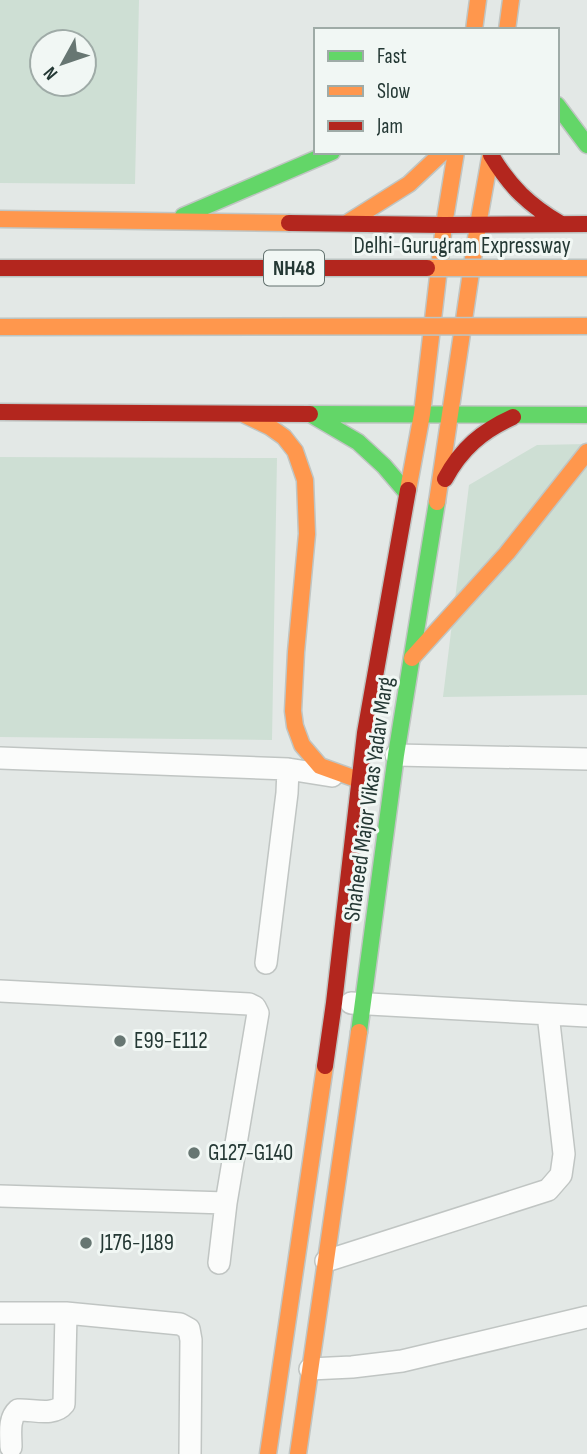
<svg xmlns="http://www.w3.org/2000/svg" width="587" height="1454" font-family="'Sofia Sans Condensed',sans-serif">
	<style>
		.green { fill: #cedfd4; fill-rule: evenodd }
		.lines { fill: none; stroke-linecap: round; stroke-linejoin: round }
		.street-casing { stroke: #c0c5c3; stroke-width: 24 }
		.fast-casing { stroke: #c0c5c3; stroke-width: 19 }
		.slow-casing { stroke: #c0c5c3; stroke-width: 19 }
		.jam-casing { stroke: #c0c5c3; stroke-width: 19 }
		.street { stroke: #fbfcfb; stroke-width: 21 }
		.fast { stroke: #63d668; stroke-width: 16 }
		.slow { stroke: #ff974d; stroke-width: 16 }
		.jam { stroke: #b3261e; stroke-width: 16 }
		.slow-bridge-casing { stroke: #bcc4c2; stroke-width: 19; stroke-linecap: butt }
		.jam-bridge-casing { stroke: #bcc4c2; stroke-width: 19; stroke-linecap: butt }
		.slow-bridge { stroke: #ff974d; stroke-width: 16 }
		.jam-bridge { stroke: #b3261e; stroke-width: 16 }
		.poi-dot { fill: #677672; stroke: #f1f7f4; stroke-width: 2.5 }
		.labels { text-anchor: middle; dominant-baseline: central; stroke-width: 6; stroke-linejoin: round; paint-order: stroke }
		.shield { fill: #f1f7f4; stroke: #62716e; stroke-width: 2 }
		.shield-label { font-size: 21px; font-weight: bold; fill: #243834 }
		.street-label { font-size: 23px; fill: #243834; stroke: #f1f7f4 }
		.poi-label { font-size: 23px; fill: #243834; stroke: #f1f7f4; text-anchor: start }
	</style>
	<rect width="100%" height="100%" fill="#e3e8e6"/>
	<path class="green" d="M0 0H139L135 184 0 183ZM42 42H84V84H42Z
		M587 444V695L443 697 469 485 537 445Z
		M0 457 277 458 272 740 0 737Z"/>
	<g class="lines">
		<g class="street-casing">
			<path id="street" d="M396 755 587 759
				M0 758 288 769 332 776
				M266 963 287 793 288 769
				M0 991 249 1004 255 1007 258 1013 226 1203 0 1196
				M351 1003 587 1016
				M326 1261 548 1190 561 1175 564 1154 548 1014
				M219 1263 226 1203
				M0 1313H66L180 1324 189 1329 191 1340 190 1454
				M310 1369 352 1367 402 1361 587 1317
				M11 1447C11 1434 8 1419 18 1410 32 1409 54 1417 64 1404L66 1313"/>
		</g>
		<g class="fast-casing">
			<path id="fast" d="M557 105 587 145
				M183 216 332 152
				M310 414 587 415
				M312 415 358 442 384 466 407 493
				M359 1032 396 755 437 502"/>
		</g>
		<g class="slow-casing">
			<path id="slow" d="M474 30 478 0
				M507 30 511 0
				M0 219 289 223
				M347 223 409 184 443 152
				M245 415 270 427 284 437 295 451 305 480 307 534 296 652 293 711 295 726 302 745 320 766 359 780
				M408 490 422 414 444 225 456 152
				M437 502 478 225 491 152
				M412 658 507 553 587 452
				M268 1454 325 1066
				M298 1454 359 1032"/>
		</g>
		<g class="jam-casing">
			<path id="jam" d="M491 155C510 187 529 205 561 224
				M289 223 444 225 587 224
				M0 412 310 414
				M445 479C461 449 482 431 513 417
				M325 1066 334 1003 365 733 408 490"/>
		</g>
		<use href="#street" class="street"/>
		<use href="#fast" class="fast"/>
		<use href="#slow" class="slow"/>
		<use href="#jam" class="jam"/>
		<g class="slow-bridge-casing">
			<path id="slow-bridge" d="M427 268H587
				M0 327 587 326"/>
		</g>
		<g class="jam-bridge-casing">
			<path id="jam-bridge" d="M0 268H427"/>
		</g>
		<use href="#slow-bridge" class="slow-bridge"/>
		<use href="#jam-bridge" class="jam-bridge"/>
	</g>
	<g class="poi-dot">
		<circle cx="120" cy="1041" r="7"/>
		<circle cx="194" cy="1153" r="7"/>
		<circle cx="86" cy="1243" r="7"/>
	</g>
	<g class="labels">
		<rect class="shield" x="264" y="250.5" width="60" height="35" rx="5"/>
		<g class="shield-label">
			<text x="294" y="268">NH48</text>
		</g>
		<g class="street-label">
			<text x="462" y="246">Delhi-Gurugram Expressway</text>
			<text transform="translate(369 799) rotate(-82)">Shaheed Major Vikas Yadav Marg</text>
		</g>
		<g class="poi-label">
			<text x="134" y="1041">E99-E112</text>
			<text x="208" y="1153">G127-G140</text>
			<text x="100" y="1243">J176-J189</text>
		</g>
	</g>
	<rect x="314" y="28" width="245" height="126" fill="#f1f7f4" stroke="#9faba7" stroke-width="2"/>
	<rect x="328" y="51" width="35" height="10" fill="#63d668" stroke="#9faba7" stroke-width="2"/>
	<text x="377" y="63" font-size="21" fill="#243834">Fast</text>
	<rect x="328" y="86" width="35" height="10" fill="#ff974d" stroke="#9faba7" stroke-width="2"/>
	<text x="377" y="98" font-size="21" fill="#243834">Slow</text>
	<rect x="328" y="121" width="35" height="10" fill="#b3261e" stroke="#9faba7" stroke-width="2"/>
	<text x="377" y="133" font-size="21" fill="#243834">Jam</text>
	<g transform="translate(63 63) rotate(230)"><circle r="33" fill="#f1f7f4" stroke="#9faba7" stroke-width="2"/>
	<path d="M0-5L12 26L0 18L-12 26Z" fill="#677672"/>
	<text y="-10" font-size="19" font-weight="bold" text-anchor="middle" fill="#243834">N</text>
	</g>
</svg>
